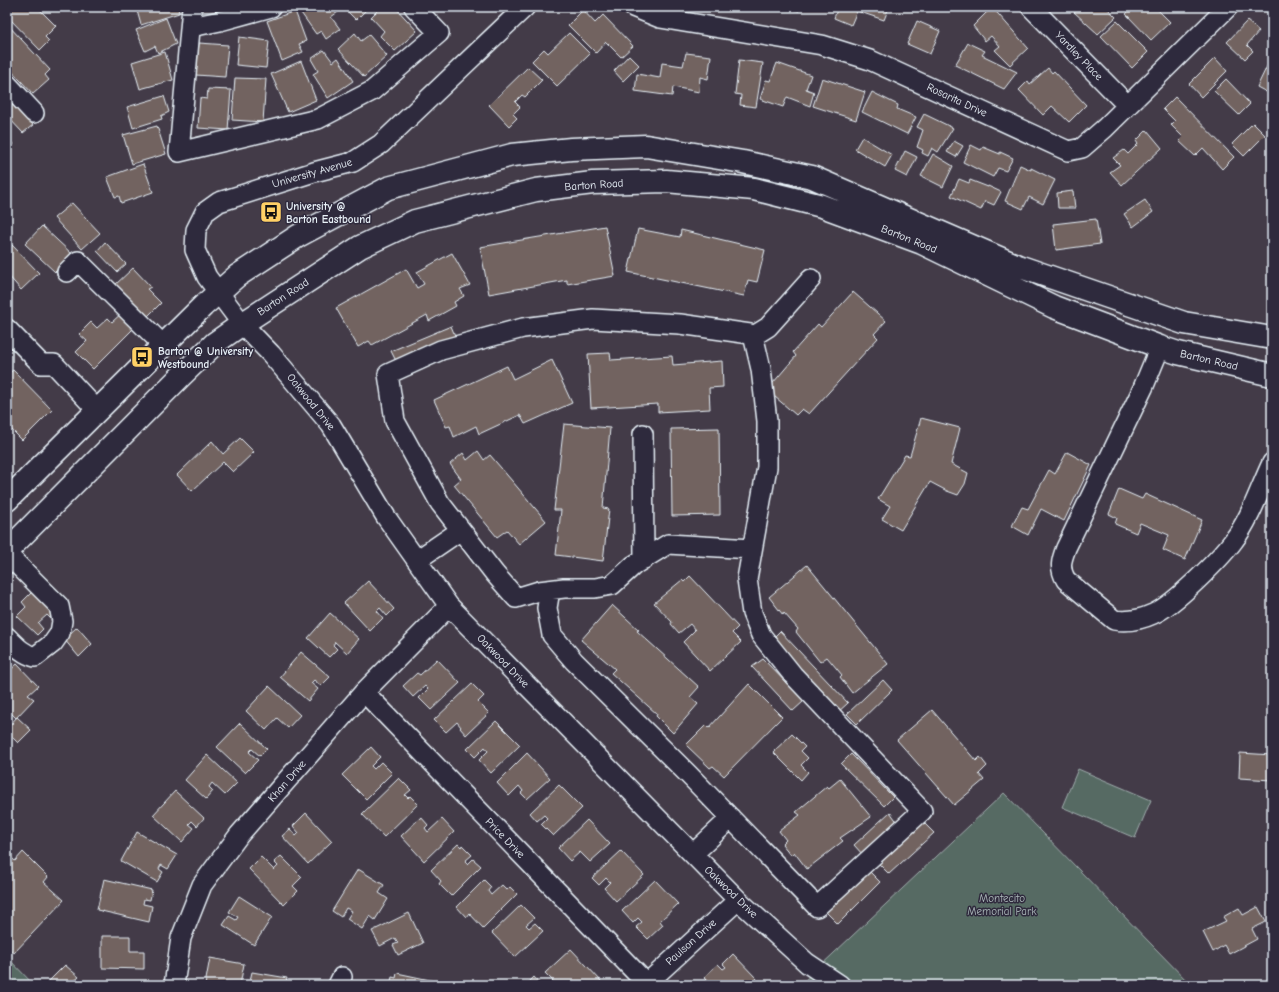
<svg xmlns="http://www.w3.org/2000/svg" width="1279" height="992" font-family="'Comic Neue',sans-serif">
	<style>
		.green { fill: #576a63; stroke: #a0aeae }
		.building { fill: #726460; stroke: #e8f1f8 }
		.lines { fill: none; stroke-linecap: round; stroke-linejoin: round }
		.minor-casing { stroke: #e8f1f8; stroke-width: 22 }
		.major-casing { stroke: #e8f1f8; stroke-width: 25 }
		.minor { stroke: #2f2a3d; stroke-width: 19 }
		.major { stroke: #2f2a3d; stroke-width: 22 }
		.labels { text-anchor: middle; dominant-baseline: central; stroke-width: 3; stroke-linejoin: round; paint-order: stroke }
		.street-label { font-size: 11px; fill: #e8f1f8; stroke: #2f2a3d }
		.poi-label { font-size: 11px; font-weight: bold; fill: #e8f1f8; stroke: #2f2a3d; text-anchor: start }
		.park-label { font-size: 11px; fill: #aebbbc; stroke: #2f2a3d }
	</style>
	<rect width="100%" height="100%" fill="#433b48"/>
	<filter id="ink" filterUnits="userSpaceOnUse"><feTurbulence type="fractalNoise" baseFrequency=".025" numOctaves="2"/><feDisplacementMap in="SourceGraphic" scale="8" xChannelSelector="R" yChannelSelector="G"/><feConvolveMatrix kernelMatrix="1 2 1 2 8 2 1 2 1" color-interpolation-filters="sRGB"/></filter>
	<g filter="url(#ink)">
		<path class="green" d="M1078 769 1151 800 1135 838 1062 807Z
			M1004 793 1191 985H800Z
			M7 957 34 985H7Z"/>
		<path class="building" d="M7 7H37L56 26 45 37 49 41 40 50 7 16Z
			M136 7H178L179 13 141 25Z
			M303 7H335L338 12 331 17 340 29 326 39 321 31 316 34 299 10Z
			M343 7H369L356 20Z
			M381 7H395L417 31 395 51 380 36 384 31 371 17Z
			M781 7H800L799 11Z
			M838 7H889L884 20 857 11 851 25 834 18Z
			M992 7 1028 48 1010 65 995 50 1000 46 991 36 985 41 973 26Z
			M1080 7H1106L1116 17 1098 34 1074 12Z
			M1133 7H1155L1170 22 1151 40 1126 14Z
			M583 10 595 23 603 15 633 46 621 57 606 42 596 53 568 25Z
			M295 11 306 41 299 44 303 52 282 61 267 21Z
			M166 18 176 44 158 53 155 46 145 51 136 30Z
			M917 21 940 31 930 54 907 44Z
			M1117 21 1148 52 1132 68 1101 36Z
			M1247 21 1259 31 1247 45 1253 51 1245 59 1227 42Z
			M7 24 50 70 45 75 49 80 33 94 7 66Z
			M355 33 361 41 369 35 387 56 364 77 338 49Z
			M569 33 590 54 557 86 532 61 544 49 548 53Z
			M239 37 269 41 266 68 236 65Z
			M199 43 228 45 225 77 196 75Z
			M968 43 985 51 982 55 1017 72 1004 89 955 65Z
			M324 50 333 62 338 58 353 81 328 98 313 74 318 71 311 59Z
			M165 52 173 80 140 89 132 62Z
			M686 53 711 56 708 79 700 77 699 92 673 87 672 96 635 91 637 74 660 78 662 63 683 66Z
			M629 55 639 65 623 81 614 71Z
			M1272 56V95L1257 87Z
			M1215 58 1227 71 1201 97 1189 84Z
			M739 60 763 63 756 107 740 105 741 95 735 94Z
			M301 61 316 100 288 112 271 74Z
			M777 63 811 75 806 89 814 92 810 106 787 97 783 107 760 99 766 80 770 81Z
			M528 67 542 80 525 97 522 95 515 102 520 107 513 114 517 118 509 126 489 105Z
			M1048 68 1052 73 1054 71 1086 105 1069 122 1052 106 1043 115 1019 90 1028 81 1030 84Z
			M235 78 266 79 263 122 232 120Z
			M822 78 865 92 856 120 813 106Z
			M1226 79 1250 104 1239 115 1214 91Z
			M208 89 231 90 228 130 198 128 200 98 207 99Z
			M872 92 898 105 897 109 916 117 907 134 862 112Z
			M7 96 33 125 23 133 7 116Z
			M164 96 169 112 161 116 162 119 133 128 127 107Z
			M1175 97 1234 157 1222 169 1203 148 1195 156 1179 141 1183 137 1171 125 1175 121 1163 109Z
			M924 114 953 128 938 152 932 148 928 156 922 153 923 150 917 147 923 130 917 127Z
			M1253 123 1265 135 1244 156 1232 144Z
			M157 126 166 154 132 164 123 135Z
			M1147 130 1162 148 1122 185 1110 172 1120 165 1113 158 1124 150 1128 154 1138 144 1136 141Z
			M7 137 13 144 7 150Z
			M862 137 892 155 885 167 855 149Z
			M954 141 963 146 956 157 947 152Z
			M971 145 981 150 983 147 1000 154V152L1013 158 1006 171 998 168 993 177 963 162Z
			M905 151 917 157 907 177 895 171Z
			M933 154 953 166 943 187 921 176Z
			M143 164 153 192 121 203 119 196 115 197 107 177Z
			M1020 165 1031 170V168L1055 180 1043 204 1029 197 1023 209 1005 201Z
			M959 179 969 183 970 180 988 187V186L1001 192 994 205 985 201 981 210 951 196Z
			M1073 191 1075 208H1058L1057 193Z
			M1145 200 1153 212 1133 227 1124 214Z
			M72 203 100 233 82 249 54 218Z
			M1096 219 1100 244 1056 250 1053 224Z
			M42 226 72 254 55 272 25 244Z
			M605 226 615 276 567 284V280L489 294 480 247Z
			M638 229 680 237 681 230 765 250 757 282 748 280 744 296 628 272Z
			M105 242 126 264 117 272 97 251Z
			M12 245 39 273 21 290 7 274V250Z
			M452 253 470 285 460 289 464 296 454 302 456 306 429 321 427 315 372 345 369 341 358 347 336 308 406 269 417 288 424 284 417 272Z
			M133 268 151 287 147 289 161 303 144 320 114 286Z
			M853 292 886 321 874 334 878 338 809 414 802 409 796 415 767 390 796 356 793 352 818 324 821 327Z
			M123 312 136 326 93 369 76 352 87 341 79 334 91 322 97 328 108 318 112 322Z
			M451 326 456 338 397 363 391 351Z
			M610 353 611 360 672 356 673 365 722 361 723 387 709 388 710 409 658 412V404L591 408 588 354Z
			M552 360 572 403 525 424 520 415 479 434 476 426 454 437 450 426 446 427 434 400 507 366 513 379Z
			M13 370 52 410 22 440 7 425V375Z
			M921 418 960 428 951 464 968 473 965 484 958 495 947 491 930 482 901 530 882 519 890 506 878 499 905 455 910 456Z
			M564 424 610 428 603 508 609 509 603 561 556 555 561 510H554Z
			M719 428 720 515 672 516 671 429Z
			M240 438 254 452 233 472 223 462 192 491 177 475 212 441 223 454Z
			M478 451 484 460 490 455 546 521 519 544 507 530 497 537 454 485 461 479 450 464 463 453 467 460Z
			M1067 452 1091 465 1064 521 1041 509 1028 535 1012 526 1022 507 1028 509 1049 470 1055 474Z
			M1119 489 1142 499 1145 494 1202 520 1185 560 1163 550 1169 535 1140 523 1136 533 1115 524 1117 518 1109 514Z
			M807 565 888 664 852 693 840 677 842 675 827 657 820 662 796 632 798 629 784 613 783 615 769 597Z
			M690 576 738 627 732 633 741 642 710 671 683 642 695 630 690 624 679 633 671 624 672 622 654 603 682 580 684 582Z
			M368 581 394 609 387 616 380 608 377 611 383 618 370 631 344 603Z
			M32 592 57 616 52 620 47 615 38 623 43 629 37 635 17 616 26 607 22 602Z
			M612 605 639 630 637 631 699 687 690 697 698 704 673 733 656 716 657 714 611 673 615 669 581 640Z
			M330 613 359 639 347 653 335 642 333 645 337 649 329 657 308 638Z
			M77 627 92 644 79 657 64 639Z
			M780 631 848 703 837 713 770 641Z
			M301 652 330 677 321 686 314 680 311 683 318 689 308 701 280 677Z
			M437 659 460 683 431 710 419 698 428 689 425 686 413 697 403 686 417 673 420 675Z
			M763 659 804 701 793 711 752 667Z
			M17 664 38 686 28 695 34 699 16 718 7 709V673Z
			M883 680 892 690 857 724 847 714Z
			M472 684 484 696 478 702 489 713 466 735 460 728 461 727 457 722 446 732 434 720Z
			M749 684 782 717 724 776 713 766 710 768 686 745 706 725 709 728Z
			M269 686 300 715 288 728 277 718 266 730 246 711Z
			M932 710 976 761 980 757 987 766 979 774 984 780 954 805 897 740Z
			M17 717 31 730 18 743 7 732V728Z
			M496 721 520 745 491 773 479 760 488 751 485 747 475 757 467 749Z
			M240 723 267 749 260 756 252 749 249 752 258 760 245 773 217 747Z
			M792 734 805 747 801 751 808 758 801 765 808 772 801 780 773 752Z
			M371 747 380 757 371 766 374 769 381 762 392 773 366 799 342 775Z
			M527 753 550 778 527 799 521 793 523 791 519 786 509 796 497 783Z
			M1240 753 1272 755V780L1239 778Z
			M851 754 893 797 884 806 841 764Z
			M207 755 237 783 225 795 212 783 209 787 213 791 206 799 185 780Z
			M399 778 411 790 405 795 408 798 410 796 418 804 384 837 362 814Z
			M840 779 871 817 840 838 843 841 807 869 794 852 791 855 782 844 786 840 779 831 800 815 796 812 827 786 829 788Z
			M559 785 582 808 553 836 541 824 547 818 544 815 537 821 530 813Z
			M175 791 204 818 197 826 192 821 189 824 194 828 182 842 153 815Z
			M890 812 898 823 863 855 854 845Z
			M306 813 332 841 308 864 282 836 290 829 296 836 299 833 293 826Z
			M421 817 428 825 425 828 428 832 442 819 454 832 424 861 401 836Z
			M587 820 610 844 590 862 580 852 570 861 558 848Z
			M922 821 934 833 889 874 878 863Z
			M137 832 177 855 168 869 161 865 159 869 163 872 157 882 121 861Z
			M458 844 461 847 462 845 472 855 465 861 468 864 473 859 481 866 451 896 439 884 441 881 431 870Z
			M621 851 644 875 616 901 604 888 610 882 606 878 599 885 592 878Z
			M23 852 48 877 44 882 64 900 14 953 7 947V854L15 861Z
			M281 856 302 877 293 886 298 891 284 905 249 869 261 857 274 870 278 866 274 862Z
			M358 869 384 885 379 893 388 899 375 920 370 916 362 929 347 919 352 911 346 908 341 917 332 911Z
			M868 870 880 882 838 924 826 912Z
			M104 879 152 890 150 900 144 899 143 904 152 906 149 922 97 910Z
			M484 880 491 887 488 891 491 895 502 885 507 890 510 887 517 894 483 928 469 913 466 917 457 907Z
			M655 880 678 904 660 921 663 925 648 939 636 927 642 922 638 918 633 923 622 911Z
			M239 896 272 917 254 945 223 925 229 916 236 920 238 917 229 912Z
			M521 905 534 918 526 925 529 928 535 923 543 931 515 957 492 933Z
			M1258 907 1266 922 1252 929 1257 939 1229 954 1224 945 1213 952 1203 932 1226 921 1223 917 1239 908 1243 915Z
			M409 913 423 943 398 955 393 945 398 943 395 938 380 946 372 931Z
			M102 936H130V951H144V969L102 968Z
			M571 949 601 981 597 985H585L583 983 581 985H557L545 973Z
			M733 954 757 979 751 985H712L704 977 718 964 723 969 726 967 723 964Z
			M210 958 244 964 240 985H205Z
			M65 965 79 977 70 985H51L48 982Z
			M252 972 287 978 285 985H249Z
			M397 973 444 983V985H390L392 977 396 978Z
			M534 977 541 985H526Z"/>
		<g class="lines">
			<g class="minor-casing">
				<path id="minor" d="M192 7 179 152 318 119 372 91 439 33 414 7
					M525 7 381 144 353 162 314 172 219 202 205 212 196 230 195 250 207 277 242 324 271 354 331 425 386 517 449 606 738 900 807 963 840 985
					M633 7 660 18 822 45 870 60 1068 151 1082 148 1105 128 1228 7
					M1031 7 1127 105
					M191 27 220 21 271 7
					M7 84 34 113
					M67 272 78 261 164 346
					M7 329 41 364H54L98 411
					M752 337 768 327 811 279
					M1160 347 1143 388 1066 548C1061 561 1059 568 1066 580L1114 620C1127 622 1140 620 1153 614 1174 605 1220 559 1234 540 1251 518 1260 488 1272 463
					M643 434 644 559
					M7 554 59 606 62 621 60 633 53 643 35 657C23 654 16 646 7 637
					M417 560 461 530
					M550 590 547 608 552 635 574 661 688 774 817 907 922 811 793 675 761 635 752 613 747 579 767 467V421L761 369 754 339 750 334 680 324 593 319 523 328 441 350 388 374 395 421 440 503 495 574 516 598 539 591 564 588H595L612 585 634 565 668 544 752 549
					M364 692 647 984
					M693 854 731 818
					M174 985 181 938 202 885 239 835 364 692 449 606
					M338 985 342 977
					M645 985 738 900"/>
			</g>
			<g class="major-casing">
				<path id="major" d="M7 500 203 306 237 276 298 236 388 188 512 155 571 149 646 146 743 162 812 177 1018 266 1184 323 1272 338
					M7 551 181 376 215 343 242 324 360 247 415 221 536 190 593 183 666 181 754 189 822 206 922 243 1054 307 1160 347 1178 353 1272 375"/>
			</g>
			<use href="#minor" class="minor"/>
			<use href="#major" class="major"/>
		</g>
	</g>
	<defs>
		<g id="bus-square" transform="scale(1.15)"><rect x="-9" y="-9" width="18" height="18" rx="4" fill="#ffd166" stroke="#2f2a3d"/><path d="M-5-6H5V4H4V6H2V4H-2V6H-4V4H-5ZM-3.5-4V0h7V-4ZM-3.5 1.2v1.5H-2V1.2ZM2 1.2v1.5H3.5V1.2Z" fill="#111"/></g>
	</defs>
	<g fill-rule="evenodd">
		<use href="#bus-square" x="271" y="212"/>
		<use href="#bus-square" x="142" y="357"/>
	</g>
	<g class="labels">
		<g class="street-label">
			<text transform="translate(1079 56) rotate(46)">Yardley Place</text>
			<text transform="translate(957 100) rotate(25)">Rosarita Drive</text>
			<text transform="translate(312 173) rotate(-16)">University Avenue</text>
			<text transform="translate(594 185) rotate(-4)">Barton Road</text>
			<text transform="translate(909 239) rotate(22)">Barton Road</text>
			<text transform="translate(283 297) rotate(-33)">Barton Road</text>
			<text transform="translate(1209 360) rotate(13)">Barton Road</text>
			<text transform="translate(311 402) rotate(51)">Oakwood Drive</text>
			<text transform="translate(503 661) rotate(46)">Oakwood Drive</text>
			<text transform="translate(287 781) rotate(-49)">Khan Drive</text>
			<text transform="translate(505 838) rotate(46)">Price Drive</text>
			<text transform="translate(731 892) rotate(44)">Oakwood Drive</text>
			<text transform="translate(691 942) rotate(-42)">Paulson Drive</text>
		</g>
		<g class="poi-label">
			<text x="286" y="206">University @<tspan x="286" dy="13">Barton Eastbound</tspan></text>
			<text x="158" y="351">Barton @ University<tspan x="158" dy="13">Westbound</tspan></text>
		</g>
		<g class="park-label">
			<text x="1002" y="898">Montecito<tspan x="1002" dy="13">Memorial Park</tspan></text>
		</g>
	</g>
	<rect width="1279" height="992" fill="none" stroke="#2f2a3d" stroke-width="24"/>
	<rect x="12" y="12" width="1255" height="968" fill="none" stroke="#e8f1f8" stroke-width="1.5" filter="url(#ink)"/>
</svg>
